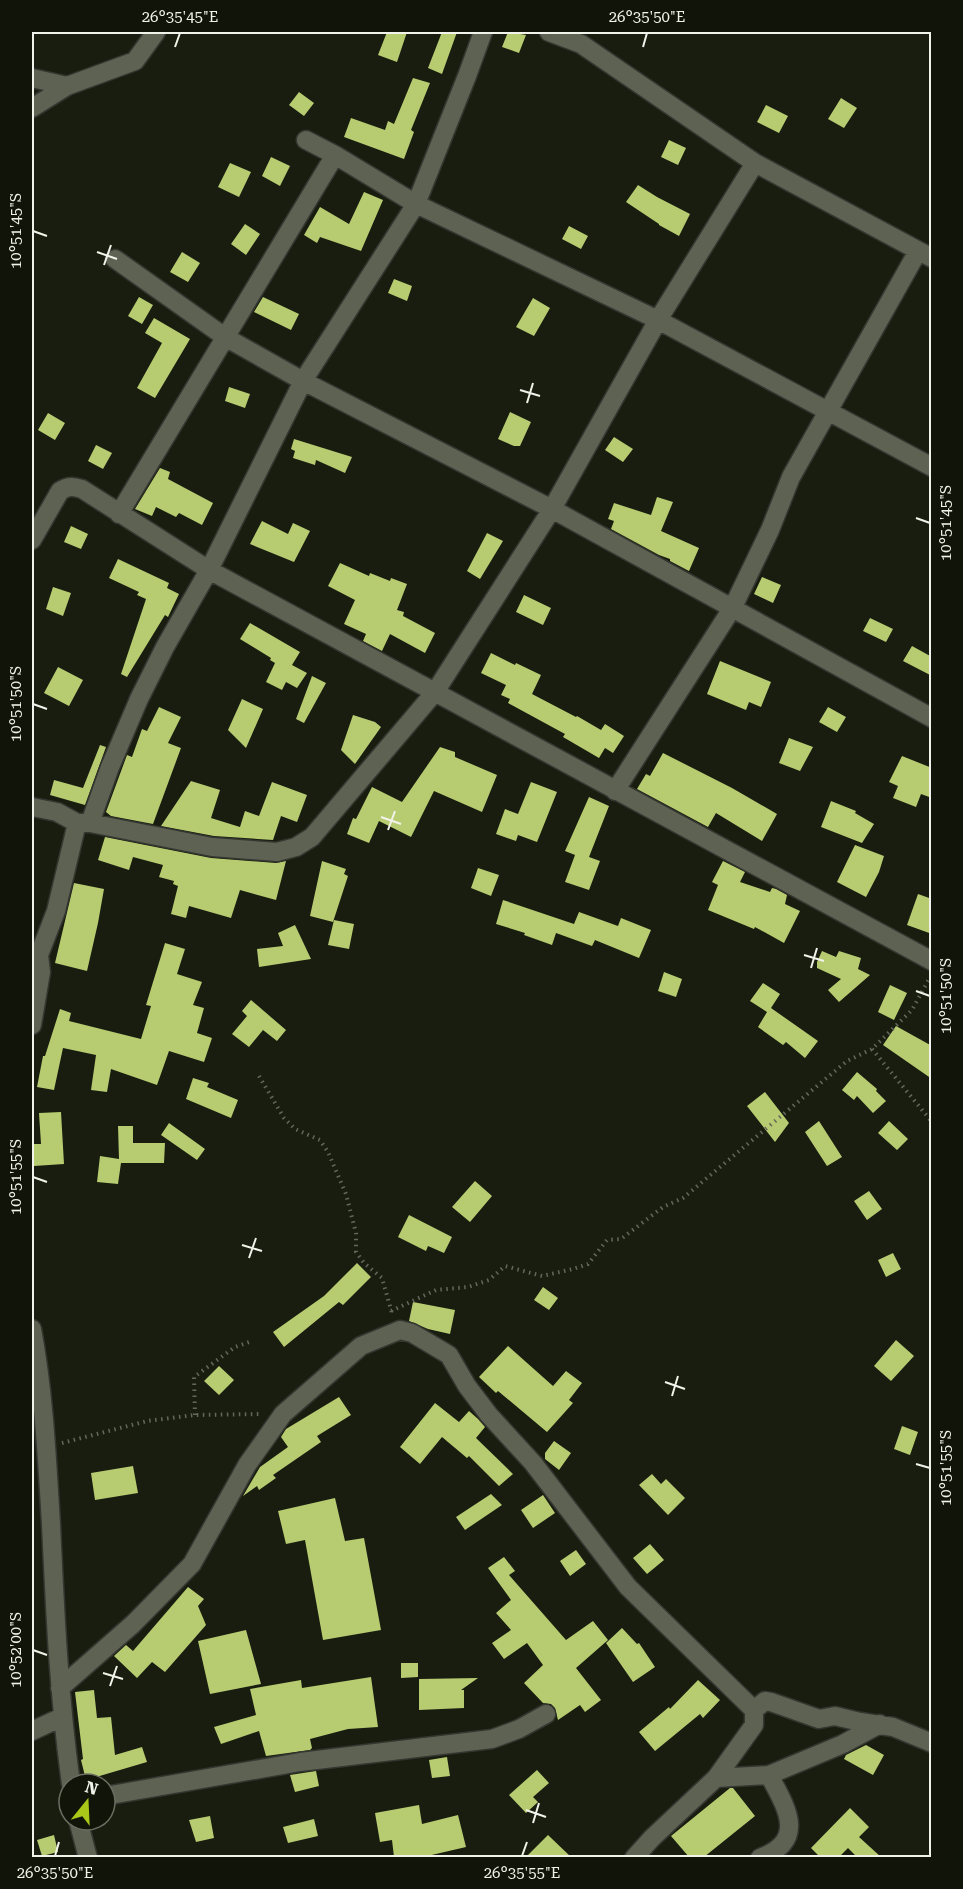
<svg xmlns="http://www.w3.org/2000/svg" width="963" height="1889" font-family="'Roboto Serif',serif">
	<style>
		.building { fill: #b7cc71 }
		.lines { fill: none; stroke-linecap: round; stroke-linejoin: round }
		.street-casing { stroke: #343630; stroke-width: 21 }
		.path { stroke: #64675c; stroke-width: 4; stroke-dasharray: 1.5 4.5; stroke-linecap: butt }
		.street { stroke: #5e6253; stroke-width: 18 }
		.ticks { fill: none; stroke: #f1f3ea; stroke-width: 2 }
		.neatline { fill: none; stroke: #f1f3ea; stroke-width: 2 }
		.ticks-label { font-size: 15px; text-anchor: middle; fill: #f1f3ea }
	</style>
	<rect width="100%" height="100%" fill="#191d10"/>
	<path class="building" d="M387 32H407L397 62 378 55Z
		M442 32H457L442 74 428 68Z
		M508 32 526 35 519 53 502 47Z
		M413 78 430 83 411 130 414 132 404 159 344 137 351 118 385 130 388 121 394 124Z
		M299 92 314 103 304 116 289 105Z
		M841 98 857 108 844 128 828 119Z
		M766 105 788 116 779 133 757 122Z
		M669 140 686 148 678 165 661 157Z
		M271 157 290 166 280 186 262 176Z
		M230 163 251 172 239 197 218 187Z
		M638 185 657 197 690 214 679 236 659 225V224L626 202Z
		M364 192 383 200 361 251 320 237 317 243 304 235 320 207 349 224Z
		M245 224 260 234 246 255 231 244Z
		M569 226 588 236 581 249 562 239Z
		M182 252 200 263 188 282 170 272Z
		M394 279 412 286 407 301 388 293Z
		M139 297 153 305 142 324 128 316Z
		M263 297 299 314 291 330 254 312Z
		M533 298 550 308 534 336 516 327Z
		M154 318 190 339 155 398 137 388 162 343 145 333Z
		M229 387 250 394 245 408 225 401Z
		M510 412 531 422 520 446H514L498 439Z
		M48 413 65 423 55 440 38 430Z
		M614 437 633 449 623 462 605 450Z
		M294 439 352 457 345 473 316 460 315 465 293 458 295 451 291 449Z
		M96 445 112 453 103 469 88 461Z
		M160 468 170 472 168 479 213 503 202 525 179 513 176 517 156 507 152 516 135 509Z
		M657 497 673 502 661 531 699 548 689 571 670 561V559L659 555 611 529 614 521 608 519 614 503 651 515Z
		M262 521 288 534 293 523 310 531 294 562 250 544Z
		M71 526 88 534 81 549 64 542Z
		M487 533 503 541 480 579 467 571Z
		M118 559 169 583 167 588 179 594 168 617 165 615 127 677 121 674 146 599 137 595 139 592 109 578Z
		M340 563 369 576 370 573 390 581 391 578 407 584 397 610 404 612 403 616 435 633 425 653 390 634 382 651 363 641 366 634 344 624 355 600 328 586Z
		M762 577 781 585 773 603 754 594Z
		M53 587 71 593 63 616 46 609Z
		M524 595 551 608 543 625 516 612Z
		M870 618 893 629 886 642 863 631Z
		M250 623 300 652 292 665 307 673 297 688 286 682 282 690 266 682 275 663 270 660 271 658 240 639Z
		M912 646 932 657V676L903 661Z
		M491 653 515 665 516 663 541 675 532 694 576 717 577 716 601 730 605 724 624 736 613 753 605 748 599 758 563 737 565 734 508 703 510 699 501 695 506 685 481 673Z
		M720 661 771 682 761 707 749 702 746 710 707 694Z
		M58 667 83 680 69 706 44 693Z
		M312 676 326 683 304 723 296 719Z
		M242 699 263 709 246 748 228 730Z
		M159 707 181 717 168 743 181 748 153 824 111 816 106 812 127 755 132 757 142 729 147 731Z
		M828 707 846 717 837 732 819 722Z
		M353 715 375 722 381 727 355 764 341 750Z
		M789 738 813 747 800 771 779 763Z
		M100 745 106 747 85 805 50 795 54 780 83 788Z
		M440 747 455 752V757L497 775 482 812 434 791 411 837 379 821 369 843 347 834 353 818 356 819 372 787 402 802Z
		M663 753 732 788 777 814 762 841 716 813 708 827 637 789 646 774 650 776Z
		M902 756 932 768V798L921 794 916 807 893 798 898 786 889 782Z
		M191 781 220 790 211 818 240 827 245 811 259 816 272 782 307 795 297 822 281 816 273 840 214 836 161 826Z
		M531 782 557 792 537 842 518 835 516 841 496 834 505 809 518 814Z
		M589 797 609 806 589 857 600 861 589 890 565 882 575 855 565 851Z
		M831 801 856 811 855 813 874 824 862 843 821 827Z
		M105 837 211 858 276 863 286 861 276 900 240 890 231 918 189 906 186 918 171 914 178 886 173 884 174 881 159 877 163 865 133 857 129 870 98 860Z
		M855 845 884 856 879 872 866 897 837 882Z
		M322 861 346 869 344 874 348 876 333 922 310 916Z
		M723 861 745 872 740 882 770 892 772 888 776 889 787 895 785 904 800 911 784 943 755 927 754 929 708 910 718 885 712 882Z
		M478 868 499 875 491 896 471 888Z
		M74 883 104 889 98 923 87 971 55 963Z
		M918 894 932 899V934L907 925Z
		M503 900 574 924 579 912 618 926 621 918 651 930 639 958 595 940 592 946 556 933 552 945 524 935 525 933 496 924Z
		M334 920 354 924 349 949 328 945Z
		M295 925 311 959 259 967 257 949 283 946 278 933Z
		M165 943 185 949 177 974 202 982 193 1005 204 1008 197 1033 212 1038 204 1062 169 1051 157 1085 111 1069 107 1092 91 1090 96 1055 63 1048 54 1090 37 1087 43 1056H45L60 1009 71 1013 69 1021 141 1039 151 1006 146 1005Z
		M822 951 836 957 839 951 861 958 858 969 870 975 839 1002 828 990 841 979 817 968V962Z
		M664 972 682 979 676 997 658 991Z
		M763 983 780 994 771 1008 818 1041 805 1058 786 1042 783 1045 758 1027 767 1012 750 1001Z
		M890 985 907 993 894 1020 878 1012Z
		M251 1000 286 1030 277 1041 263 1030 249 1047 232 1034 247 1016 242 1011Z
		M896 1026 932 1046V1079L883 1045Z
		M857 1072 877 1089 876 1091 886 1101 873 1113 857 1096 854 1100 842 1090Z
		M193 1078 209 1083 207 1087 238 1100 231 1118 186 1099Z
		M765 1092 789 1123 775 1142 747 1106Z
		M61 1112 64 1164 34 1166 32 1144H41L39 1113Z
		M819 1121 842 1157 827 1166 805 1132Z
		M889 1121 908 1139 897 1150 878 1133Z
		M169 1123 205 1149 197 1160 161 1135Z
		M118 1126H133V1143H165L164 1163H121L118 1184 97 1182 100 1156 119 1159Z
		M475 1181 492 1196 470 1222 452 1207Z
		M869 1191 882 1209 867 1220 854 1201Z
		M409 1215 452 1237 444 1253 428 1246 426 1251 398 1237Z
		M893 1253 901 1269 886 1277 878 1260Z
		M357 1263 371 1277 343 1305 339 1302 284 1347 273 1332 324 1296Z
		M543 1287 558 1298 549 1310 534 1300Z
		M413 1302 455 1310 450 1334 428 1329 409 1321Z
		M896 1340 914 1356 891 1381 874 1366Z
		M508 1346 553 1386 566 1371 582 1383 569 1400 573 1403 547 1432 498 1391 496 1393 479 1377Z
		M219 1366 234 1380 219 1395 204 1381Z
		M339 1397 351 1415 317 1436 321 1442 273 1475 276 1478 259 1490 257 1486 243 1496 260 1467 288 1447 281 1437 286 1429Z
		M435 1403 459 1422 469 1411 478 1419 485 1427 476 1438 513 1474 499 1486 469 1456 467 1458 442 1437 420 1464 400 1447Z
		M902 1426 918 1432 910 1455 894 1449Z
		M554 1441 571 1453 559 1470 545 1459V1453Z
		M133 1466 138 1493 95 1500 91 1473Z
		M652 1474 661 1484 666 1479 685 1498 668 1515 639 1485Z
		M491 1494 502 1505 465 1530 456 1517Z
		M543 1495 555 1513 533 1528 521 1510Z
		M335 1498 345 1541 364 1538 381 1630 323 1640 305 1540 286 1544 278 1511Z
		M650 1544 664 1560 647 1574 633 1558Z
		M576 1550 586 1564 570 1576 560 1561Z
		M504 1557 515 1571 509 1575 566 1640 593 1621 608 1640 576 1668 601 1700 585 1712 580 1705 558 1720 555 1708 551 1704 543 1703 524 1683 543 1665 527 1643 504 1659 492 1643 511 1630 496 1613 511 1600 488 1568Z
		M188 1587 204 1599 198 1606 206 1625 165 1672 152 1662 137 1678 114 1656 126 1645 133 1651Z
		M622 1628 637 1644 639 1643 655 1667 633 1682 606 1643Z
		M246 1630 261 1684 210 1694 198 1641Z
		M401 1663H418V1677L401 1678Z
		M371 1677 378 1727 348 1729 310 1739 312 1748 310 1750 266 1756 259 1731 221 1744 214 1727 256 1715 250 1689 301 1680 302 1688Z
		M478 1678 461 1690H464V1708L419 1710V1679Z
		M698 1680 720 1700 703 1718 700 1714 655 1751 639 1732 669 1707 670 1709Z
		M94 1690 97 1718 111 1717 115 1755 142 1747 147 1762 86 1780 81 1760 83 1759 75 1692Z
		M866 1745 884 1755 873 1775 844 1759 846 1755Z
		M447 1757 450 1776 432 1778 429 1760Z
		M537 1770 549 1783 533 1797 538 1802 526 1813 509 1795Z
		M316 1771 319 1786 295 1792 290 1775Z
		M730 1788H733L755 1816 704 1857H689L671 1836Z
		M419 1805 422 1824 458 1815 466 1847 423 1857H394L392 1840 380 1842 375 1813Z
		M850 1808 869 1827 859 1837 881 1857H857L848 1848 839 1857H820L811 1848Z
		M210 1816 214 1838 196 1842 189 1820Z
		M314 1819 318 1836 288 1843 283 1827Z
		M54 1835 58 1852 42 1856 37 1840Z
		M548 1835 571 1857H526Z"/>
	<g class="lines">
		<g class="street-casing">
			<path id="street" d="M549 32 581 44 755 163 932 258
				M32 78 67 86
				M32 108 67 86 135 61 156 32
				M306 140 335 155 416 204 658 320 932 467
				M115 259 225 337 303 381 552 509 932 718
				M119 514 335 155
				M32 540 60 491C68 486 73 486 82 489L209 570 932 961
				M615 791 733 607 770 530 791 477 918 251
				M32 807 57 812 77 823H90L110 767 139 699 165 647 209 570 303 381 416 204 467 76 483 32
				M90 823 212 847 277 852 296 847 312 837 435 692 552 509 658 320 755 163
				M32 1025 41 972 39 955 56 911 77 823
				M32 1329C44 1393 47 1459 51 1524 55 1611 59 1698 71 1784
				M60 1688 133 1624 192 1564 247 1465 283 1414 361 1346 400 1330 412 1333 449 1355 467 1386 489 1415 533 1463 628 1587 754 1710V1725L716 1778
				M754 1710 765 1701 771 1702 819 1719 835 1716 860 1722 893 1727 932 1743
				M32 1731 62 1717
				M105 1796 300 1762 492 1739 519 1729 546 1714
				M78 1820 88 1858
				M634 1858 652 1838 716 1778 769 1775 843 1744 880 1724
				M760 1858C808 1840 786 1807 769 1775"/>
		</g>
		<path class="path" d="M872 1049 932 1122
			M259 1076 284 1118 295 1129 320 1140 328 1152 346 1194 356 1233V1252L364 1263 382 1278 392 1313
			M391 1311 436 1290 468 1287 489 1280 505 1266 542 1276 573 1269 588 1264 607 1240 621 1239 663 1207 683 1198 847 1061 872 1049 912 1010 929 979
			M195 1415 194 1377 235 1347 249 1342
			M62 1443 147 1421 195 1415 261 1414"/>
		<use href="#street" class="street"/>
	</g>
	<path class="ticks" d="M175 47 180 33M643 47 647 33M33 231 47 236M97 252 117 259M104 265 111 245M520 390 540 396M527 403 533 383M916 518 930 523M33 704 47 709M381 817 401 824M388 830 395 811M804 955 824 961M811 968 817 948M916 991 930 996M33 1177 47 1182M242 1245 262 1251M249 1258 256 1238M665 1382 685 1389M672 1396 678 1376M916 1464 930 1468M33 1650 47 1655M103 1673 123 1679M110 1686 117 1666M526 1810 546 1817M533 1823 539 1803M55 1856 59 1842M522 1856 527 1842"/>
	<rect width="963" height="1889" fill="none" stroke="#111408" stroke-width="66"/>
	<g transform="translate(87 1802) rotate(18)"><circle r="28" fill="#111408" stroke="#6b6d62" stroke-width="1.5"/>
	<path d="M0-4.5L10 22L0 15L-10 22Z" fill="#a9c719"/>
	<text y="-9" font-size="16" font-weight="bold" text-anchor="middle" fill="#f1f3ea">N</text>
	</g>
	<rect x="33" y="33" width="897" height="1823" class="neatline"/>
	<g class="ticks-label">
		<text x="180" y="22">26°35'45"E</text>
		<text x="647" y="22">26°35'50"E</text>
		<text transform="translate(16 231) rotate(-90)" y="5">10°51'45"S</text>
		<text transform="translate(946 523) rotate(-90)" y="5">10°51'45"S</text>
		<text transform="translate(16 704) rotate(-90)" y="5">10°51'50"S</text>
		<text transform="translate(946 996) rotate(-90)" y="5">10°51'50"S</text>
		<text transform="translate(16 1177) rotate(-90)" y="5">10°51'55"S</text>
		<text transform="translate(946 1468) rotate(-90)" y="5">10°51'55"S</text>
		<text transform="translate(16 1650) rotate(-90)" y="5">10°52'00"S</text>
		<text x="55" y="1878">26°35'50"E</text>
		<text x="522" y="1878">26°35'55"E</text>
	</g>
</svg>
